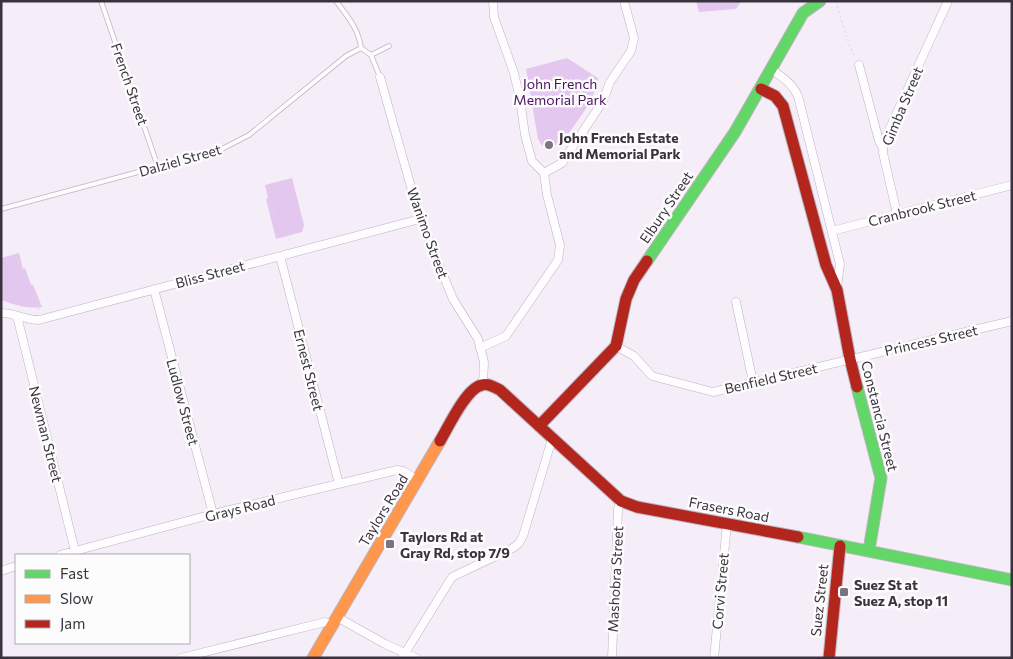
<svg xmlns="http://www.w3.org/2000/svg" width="1013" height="659" font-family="Commissioner,sans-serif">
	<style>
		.green { fill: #e3c7ef }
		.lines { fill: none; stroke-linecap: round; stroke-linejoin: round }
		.lane-casing { stroke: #bcb5bf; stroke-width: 5.5 }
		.street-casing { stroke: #bcb5bf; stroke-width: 9 }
		.fast-casing { stroke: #bcb5bf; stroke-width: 13 }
		.slow-casing { stroke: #bcb5bf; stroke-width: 13 }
		.jam-casing { stroke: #bcb5bf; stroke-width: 13 }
		.path { stroke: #dddbde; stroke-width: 1; stroke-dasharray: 2.5 2.5; stroke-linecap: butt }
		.lane { stroke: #fefcfe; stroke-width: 4 }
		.street { stroke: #fefcfe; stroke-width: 8 }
		.fast { stroke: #63d668; stroke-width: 11 }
		.slow { stroke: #ff974d; stroke-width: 11 }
		.jam { stroke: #b3261e; stroke-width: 11 }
		.poi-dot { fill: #7b737f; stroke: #fcfcfc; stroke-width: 2 }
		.labels { text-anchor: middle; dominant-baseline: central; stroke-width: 5; stroke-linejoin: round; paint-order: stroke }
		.park-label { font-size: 14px; fill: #4d1161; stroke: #fcfcfc }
		.street-label { font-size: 14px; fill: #3a323e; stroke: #fcfcfc }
		.poi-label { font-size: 14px; font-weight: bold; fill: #3a323e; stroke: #fcfcfc; text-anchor: start }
	</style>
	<rect width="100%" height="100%" fill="#f5edf8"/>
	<path class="green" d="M696 1H741L736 9 699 12Z
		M567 58 598 78C594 102 577 121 564 140L559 144 546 148 541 144 538 139 526 69Z
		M292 178 304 225 302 232 276 239 266 199 268 198 265 185Z
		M19 253 23 269 25 268 31 285H33L42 307C27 309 16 305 1 300V258Z"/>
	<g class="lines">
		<g class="lane-casing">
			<path id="lane" d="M101 1 158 167
				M336 1C347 16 359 29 361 48L371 55 380 77
				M371 55 389 46
				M1 209 220 150 249 135 346 56 361 48"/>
		</g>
		<g class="street-casing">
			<path id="street" d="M859 65 879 141 883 148
				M771 69C782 77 792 83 798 96L840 264 837 287
				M380 77 420 219 453 299 478 339 484 362 483 384
				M544 173 562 163 603 101 610 82 631 51 634 38 624 1
				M897 214 883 153 884 141 948 1
				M832 231 1012 185
				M280 256 339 484
				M154 289 213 514
				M736 302 753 382
				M1 313C15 313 25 320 39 320L420 219
				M17 316 75 551
				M616 346 634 356 652 376 713 392 1012 321
				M480 348 506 336 558 260 560 245 547 195 544 173 532 161 525 135 520 99 514 73 494 17 493 1
				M60 555 213 514 397 470 403 471 418 480
				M1 571 16 566
				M337 617 385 644 416 658
				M181 658 325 622 332 625
				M402 658 452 577 513 548 519 543 523 536 552 439
				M612 658 618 509 621 501
				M714 658 727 524"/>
		</g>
		<g class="fast-casing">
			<path id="fast" d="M647 261 735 132 803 13 820 1
				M857 387 881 478 869 550
				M798 537 1012 580"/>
		</g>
		<g class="slow-casing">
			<path id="slow" d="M313 658 440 441"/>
		</g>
		<g class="jam-casing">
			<path id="jam" d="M761 89 775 96 783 106 826 265 837 290 850 359 857 387
				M539 426 616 346 626 299 634 280 647 261
				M440 441C448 428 466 388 482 385 488 383 494 387 500 390L621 501 637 507 798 537
				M829 658 840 546"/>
		</g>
		<path class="path" d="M836 1 846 36 855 58
			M272 209C275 221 278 229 289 237L290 243
			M16 256 32 296
			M21 307 32 296 36 299 39 310"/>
		<use href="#lane" class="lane"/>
		<use href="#street" class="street"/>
		<use href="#fast" class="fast"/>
		<use href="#slow" class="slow"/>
		<use href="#jam" class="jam"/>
	</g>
	<g class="poi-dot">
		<circle cx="549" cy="145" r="5"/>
		<rect x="385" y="539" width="10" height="10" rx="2.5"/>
		<rect x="839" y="587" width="10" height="10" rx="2.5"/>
	</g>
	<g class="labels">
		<g class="park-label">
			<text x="560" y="83">John French<tspan x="560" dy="16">Memorial Park</tspan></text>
		</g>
		<g class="street-label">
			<text transform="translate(130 84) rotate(71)">French Street</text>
			<text transform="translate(902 106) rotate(-67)">Gimba Street</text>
			<text transform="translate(180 160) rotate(-16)">Dalziel Street</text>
			<text transform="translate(666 207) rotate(-56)">Elbury Street</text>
			<text transform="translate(922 208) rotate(-14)">Cranbrook Street</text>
			<text transform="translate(428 233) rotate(70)">Wanimo Street</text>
			<text transform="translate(210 274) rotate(-15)">Bliss Street</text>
			<text transform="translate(931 340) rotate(-13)">Princess Street</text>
			<text transform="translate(309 370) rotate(76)">Ernest Street</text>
			<text transform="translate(771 378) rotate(-13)">Benfield Street</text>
			<text transform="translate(183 402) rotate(75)">Ludlow Street</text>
			<text transform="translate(880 416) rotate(76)">Constancia Street</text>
			<text transform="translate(46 434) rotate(76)">Newman Street</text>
			<text transform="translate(240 508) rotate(-14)">Grays Road</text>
			<text transform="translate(729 509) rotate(11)">Frasers Road</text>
			<text transform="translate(383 510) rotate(-59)">Taylors Road</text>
			<text transform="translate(615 579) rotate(-87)">Mashobra Street</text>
			<text transform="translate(720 591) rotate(-85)">Corvi Street</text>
			<text transform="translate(819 600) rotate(-84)">Suez Street</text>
		</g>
		<g class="poi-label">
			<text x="559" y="137">John French Estate<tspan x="559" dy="16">and Memorial Park</tspan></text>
			<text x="400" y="536">Taylors Rd at<tspan x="400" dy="16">Gray Rd, stop 7/9</tspan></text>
			<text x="854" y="584">Suez St at<tspan x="854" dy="16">Suez A, stop 11</tspan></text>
		</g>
	</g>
	<rect width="1013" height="659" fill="none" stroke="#3a323e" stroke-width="5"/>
	<rect x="15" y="554" width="175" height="90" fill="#fcfcfc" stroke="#aeabb0"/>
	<rect x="25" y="570" width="25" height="8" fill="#63d668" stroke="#aeabb0"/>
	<text x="60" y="579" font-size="15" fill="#3a323e">Fast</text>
	<rect x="25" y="595" width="25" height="8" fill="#ff974d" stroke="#aeabb0"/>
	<text x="60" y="604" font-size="15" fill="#3a323e">Slow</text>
	<rect x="25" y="620" width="25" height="8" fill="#b3261e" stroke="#aeabb0"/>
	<text x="60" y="629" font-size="15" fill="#3a323e">Jam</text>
</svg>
